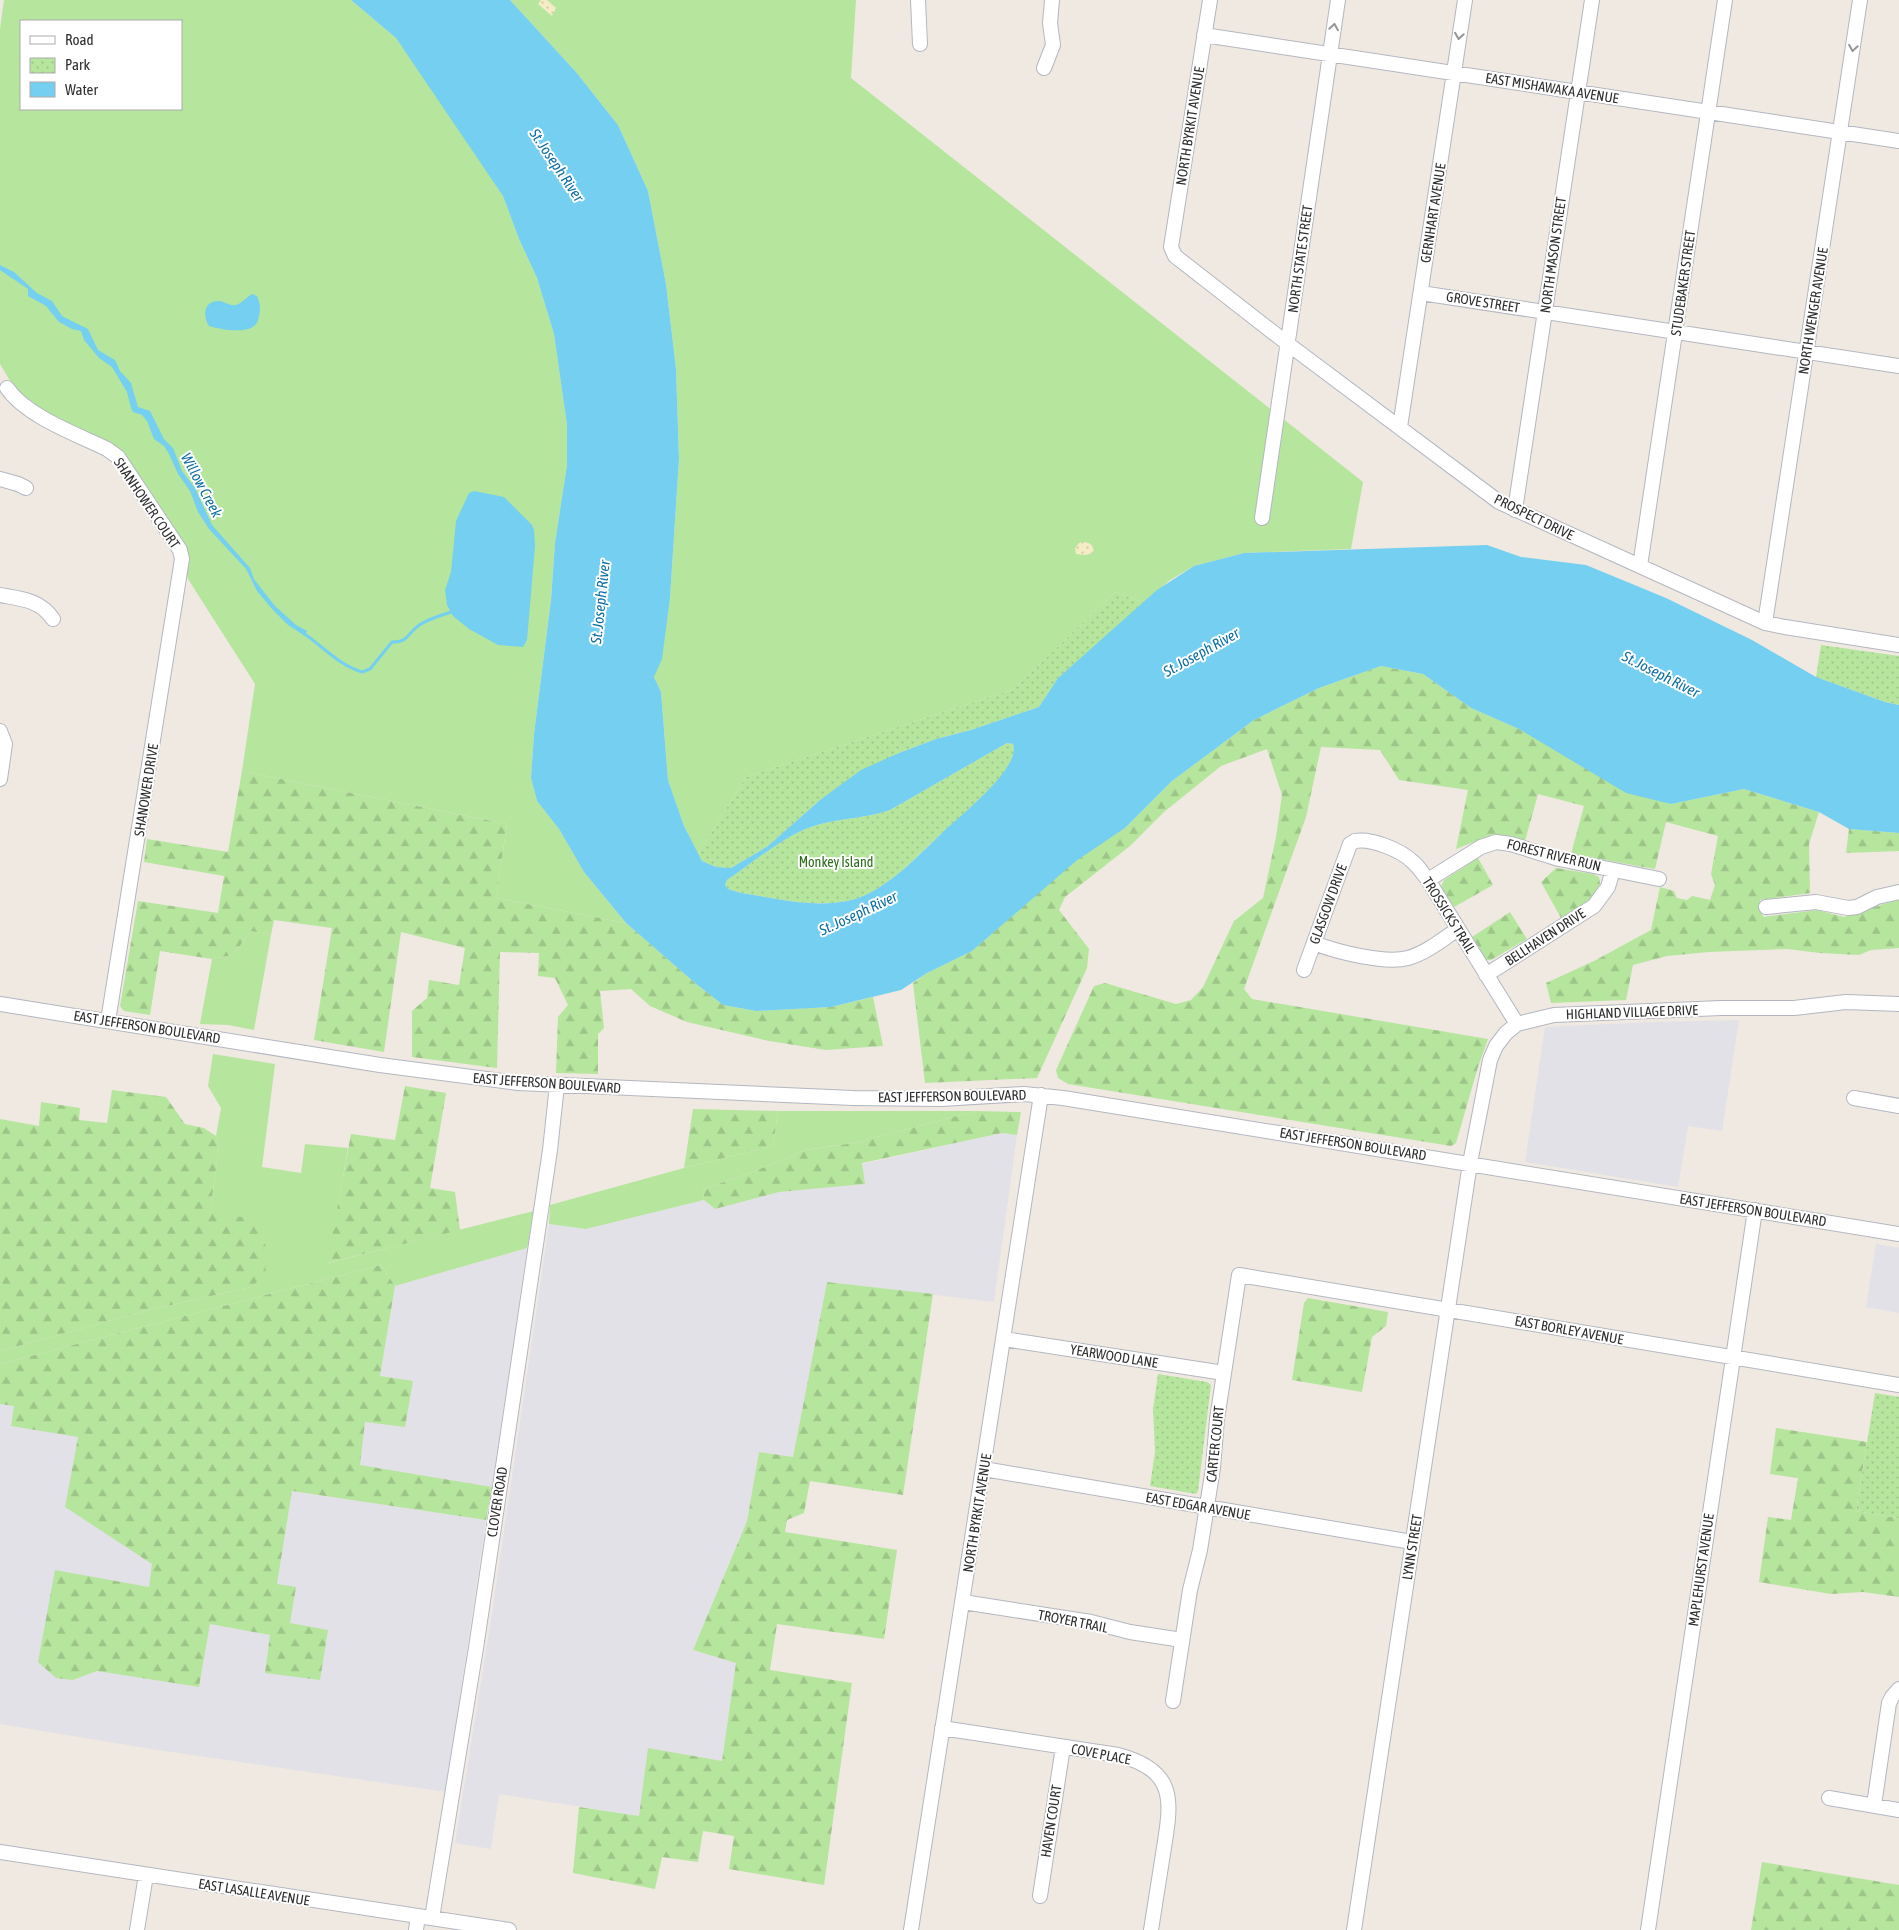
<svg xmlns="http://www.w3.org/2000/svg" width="1899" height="1930" font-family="'Asap Condensed',sans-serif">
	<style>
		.industrial { fill: #e3e1e8 }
		.grass { fill: #b6e59e; fill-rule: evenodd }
		.forest { fill: url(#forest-firs) }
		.sand { fill: url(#sand-dots) }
		.park { fill: url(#park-dots) }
		.water { fill: #75cff0; fill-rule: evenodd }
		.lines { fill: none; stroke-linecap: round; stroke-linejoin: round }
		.stream { stroke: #75cff0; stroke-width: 3 }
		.minor-casing { stroke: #b4b7c1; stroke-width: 16 }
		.minor { stroke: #fff; stroke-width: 14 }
		.oneway { stroke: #969696 }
		.labels { text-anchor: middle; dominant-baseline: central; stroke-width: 4; stroke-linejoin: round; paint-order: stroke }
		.street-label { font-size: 14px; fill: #2e2e2e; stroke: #fff }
		.park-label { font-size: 14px; fill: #2c6e1b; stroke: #fff }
		.water-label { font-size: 15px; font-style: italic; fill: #0d6fa3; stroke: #fff }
	</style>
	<defs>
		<pattern id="forest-firs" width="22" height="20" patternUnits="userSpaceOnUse" patternTransform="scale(1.25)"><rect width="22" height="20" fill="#b6e59e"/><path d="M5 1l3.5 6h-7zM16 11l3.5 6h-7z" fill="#9dc588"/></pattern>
		<pattern id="sand-dots" width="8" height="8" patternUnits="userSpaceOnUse" patternTransform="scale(1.25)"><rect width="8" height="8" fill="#f3ecc5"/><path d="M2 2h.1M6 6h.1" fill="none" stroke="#d1cbaa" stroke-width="1.8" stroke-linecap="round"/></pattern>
		<pattern id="park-dots" width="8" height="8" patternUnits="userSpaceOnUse" patternTransform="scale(1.25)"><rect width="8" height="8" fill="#b6e59e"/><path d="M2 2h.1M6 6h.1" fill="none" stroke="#9dc588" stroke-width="1.8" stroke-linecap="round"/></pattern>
	</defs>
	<rect width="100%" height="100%" fill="#efe9e1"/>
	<path class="industrial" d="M1739 1020 1722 1131 1688 1126 1678 1187 1525 1162 1545 1027 1652 1022Z
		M1002 1133 1017 1135 994 1302 827 1282 793 1457 759 1452 747 1521 693 1650 736 1663 722 1761 639 1816 499 1794 491 1849 455 1843 491 1620 549 1224 586 1229 704 1200 715 1209 779 1192 864 1184 862 1164Z
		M1876 1244 1899 1248V1313L1866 1307Z
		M527 1248 492 1487 359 1465 365 1421 405 1427 380 1376 395 1286Z
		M0 1404 14 1406 11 1426 78 1436 66 1507 153 1564 149 1587 73 1680 97 1671 199 1687 210 1624 270 1635 290 1623 277 1584 292 1491 486 1520 446 1792 158 1750 0 1724Z"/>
	<path class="grass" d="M4 0H351L396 38 468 141 503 196 519 239 537 278 554 334 567 425V465L555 543 551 600 534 734 531 778 537 801 559 829 584 872 626 923 496 898 507 824 242 771 255 684 188 579 180 550 122 462 68 430 16 391 0 364V29ZM21 21H181V109H21Z
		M510 0H856L851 78 1363 482 1351 549 1244 553 1194 566 1170 580 1144 603 1115 592 1014 689 746 777 698 854 684 826 668 780 661 692 654 677 670 598 679 459 676 369 666 284 648 191 618 125 576 72Z
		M251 931 271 935 254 1030 228 1025 200 1024 212 959 233 955Z
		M213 1054 275 1064 262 1167 301 1173 305 1144 348 1148 328 1263 534 1211 527 1248 395 1286 381 1265 0 1364V1351L145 1311 251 1287 211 1204 219 1148 216 1136 221 1108 208 1086Z
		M778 1111H976L854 1143 805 1150 753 1172 703 1189 704 1200 586 1229 549 1224 550 1205 684 1168 773 1146Z"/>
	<path class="forest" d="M1381 666 1423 674 1471 708 1519 729 1671 804 1744 789 1819 812 1809 844 1810 893 1760 900 1763 917 1817 910 1844 917 1899 899V948L1871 950 1859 955 1820 953 1787 949 1709 952 1667 956 1633 965 1626 1000 1551 1003 1546 983 1594 961 1651 930 1660 887 1674 891 1677 898 1687 900 1692 896 1710 900 1715 885 1711 874 1718 836 1666 822 1655 869 1571 854 1584 806 1538 794 1525 841 1494 834 1456 849 1468 790 1399 780 1380 750 1321 747 1306 817 1244 989 1252 999 1488 1039 1478 1067 1456 1143 1451 1146 1068 1084 1058 1078 1056 1070 1094 986 1105 983 1176 1004 1191 1000 1203 987 1234 921 1263 898 1276 837 1282 795 1267 749 1221 766 1164 812 1130 846 1065 897 1059 910 1089 949 1087 968 1037 1078 925 1083 913 983 927 973 972 951 1076 860 1125 828 1172 781 1254 720 1319 688Z
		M242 771 507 824 496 898 626 923 695 983 723 1005 756 1011 831 1007 873 997 883 1046 826 1050 769 1041 687 1022 650 1006 631 989 600 991 604 1028 598 1034V1074L556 1073 558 1017 568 1005 555 978 538 976 539 953 500 952 497 1068 412 1057V1011L427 998 429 980 459 985 465 948 401 932 384 1052 314 1040 332 928 274 920 271 935 251 931 233 955 212 959 160 951 150 1015 124 1011 120 1006 138 901 218 913 224 876 144 862 147 839 228 852Z
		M1849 829 1899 833V851L1846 853Z
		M1478 858 1493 885 1454 907 1441 887 1444 880Z
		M1556 868 1593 874 1599 877 1600 884 1592 898 1561 918 1541 882Z
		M1510 912 1527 939 1491 960H1486L1472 937Z
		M405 1086 446 1093 430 1188 455 1192 460 1230 327 1263 351 1134 395 1140Z
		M112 1090 166 1097 185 1124 204 1128 216 1136 219 1148 211 1204 217 1214 251 1218 268 1250 265 1275 251 1287 145 1311 0 1351V1119L39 1126 41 1102 80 1108 79 1120 107 1123Z
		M693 1109 778 1111 773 1146 684 1168Z
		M976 1111 1021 1112 1017 1135 1002 1133 862 1163 865 1184 779 1192 715 1209 704 1200 703 1189 753 1172 805 1150 854 1143Z
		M381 1265 395 1286 380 1376 413 1381 405 1427 365 1422 360 1465 492 1487 486 1520 292 1491 277 1584 296 1587 290 1623 328 1630 320 1680 265 1673 270 1635 210 1624 199 1687 97 1671 73 1680 56 1678 38 1662 55 1570 149 1587 152 1564 65 1507 78 1437 11 1426 14 1406 0 1404V1364Z
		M827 1282 933 1294 903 1495 810 1481 804 1513 787 1520 785 1532 897 1550 884 1639 777 1624 770 1670 852 1683 824 1885 729 1869 734 1836 703 1831 698 1862 662 1857 655 1889 573 1873 579 1807 639 1816 648 1748 722 1761 736 1663 693 1650 747 1521 759 1452 793 1457Z
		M1308 1298 1388 1312 1386 1326 1372 1337 1362 1392 1292 1380 1304 1303Z
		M1776 1428 1867 1442 1856 1511 1899 1518V1597L1863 1592 1831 1594 1759 1582 1768 1517 1791 1520 1798 1478 1770 1474Z
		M1762 1862 1899 1885V1930H1751Z"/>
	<path class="sand" d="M541 0H547L556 8 552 16 538 4Z
		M1082 542C1089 542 1095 545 1093 553L1085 555 1076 554 1075 548 1079 543Z"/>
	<path class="park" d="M1115 592 1144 603 1058 678 1039 707 971 730 936 739 899 753 820 800 768 846 731 868 716 867 702 861 698 854 746 777 1014 689Z
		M1821 645 1899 656V705L1885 702 1816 677Z
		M1007 743 1013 744C1022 768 958 818 942 833 926 847 911 864 894 877 881 887 864 898 847 901 813 908 775 898 741 893L728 889 725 885 727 880C753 863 782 837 811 827 837 818 864 819 890 810Z
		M1158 1374 1207 1382 1211 1385 1198 1491 1196 1494 1150 1486 1155 1452 1153 1409Z
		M1875 1393 1899 1397V1518L1856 1511Z"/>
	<path class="water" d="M351 0H510L576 72 618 125 648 191 666 284 676 369 679 459 670 598 662 659 654 677 661 692 668 780 684 826 702 861 716 867 731 868 768 846 820 800 861 770 899 753 936 739 971 730 1039 707 1058 678 1157 590 1194 566 1244 553 1487 545 1521 557 1586 565 1666 598 1752 640 1816 677 1885 702 1899 705V833L1849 829 1819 812 1744 789 1671 804 1626 793 1519 729 1471 708 1423 674 1381 666 1319 688 1254 720 1172 781 1125 828 1076 861 972 951 927 973 901 990 831 1007 756 1011 723 1005 695 983 626 923 584 872 559 829 537 801 531 778 534 734 551 600 555 543 567 465V425L554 334 537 278 519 239 503 196 396 38ZM1007 743 1013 744C1022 768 957 818 942 833 926 848 911 864 894 877 881 887 864 898 847 901 813 908 775 898 741 893L728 889 725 885 727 880C753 863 782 837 811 827 837 818 864 819 890 810Z
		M0 265 14 272 37 293 52 301 62 316 88 329 98 350 115 360 120 371 131 383 138 407 150 411 164 439 173 448 182 471 195 488 212 525 250 568 254 579 275 606 296 625 307 631 305 636 288 625 272 609 257 591 246 569 209 529 198 512 190 491 178 474 169 454 164 446 154 439 147 421 142 415 133 412 131 408 127 392 112 367 99 358 84 340 81 331 72 329 59 322 46 306 28 296V289L0 270Z
		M252 294 257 296C260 303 261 309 259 316 258 319 258 322 256 324 249 335 218 329 209 326 202 315 204 300 220 301 225 302 230 306 236 305 241 304 247 297 252 294Z
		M474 491 504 497 532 525 534 530 535 546 527 640 523 647 498 645 469 629 453 616 447 605 445 590 451 572 456 521 469 493Z"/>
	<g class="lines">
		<path class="stream" d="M303 633C323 646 338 665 362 672L370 669 392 642C409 642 406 635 418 626 427 619 440 616 451 612"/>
		<g class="minor-casing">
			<path id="minor" d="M918 0 920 44
				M1210 0 1171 247 1175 256 1288 344 1499 502 1765 623 1785 627 1899 645
				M1204 35 1899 141
				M1044 68 1053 45 1050 23 1052 0
				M1421 293 1899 366
				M7 388C26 416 76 434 107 449L118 457 180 550 182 559 108 1021
				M1400 427 1465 0
				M0 479 18 484 26 488
				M1515 510 1592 0
				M1262 518 1338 0
				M1640 566 1725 0
				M0 595C22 599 40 600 53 619
				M1765 623 1860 0
				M0 731 5 744 0 779
				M1428 880 1481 847 1496 842 1511 844 1559 859 1659 879
				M1766 907 1816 902 1848 908 1857 907 1877 897 1899 892
				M1314 943C1337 952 1385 964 1408 958 1426 953 1443 939 1458 929
				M1304 970 1350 844 1355 841C1371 838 1401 850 1413 862 1419 867 1423 874 1428 880L1517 1024
				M1486 975 1594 906 1608 887 1613 870
				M0 1004 380 1065 518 1083 853 1098 941 1099 1024 1094 1063 1098 1899 1234
				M1854 1098 1899 1106
				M1004 1339 1224 1373
				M984 1469 1412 1542
				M963 1602 1091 1622 1130 1632 1182 1640
				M1173 1701 1190 1590 1200 1550 1213 1468 1217 1419 1239 1275 1899 1385
				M942 1728 1118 1755C1179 1771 1171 1803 1163 1854 1159 1879 1155 1905 1151 1930
				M1829 1798 1899 1810
				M1874 1805 1889 1703 1892 1697 1899 1689
				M0 1852 509 1930
				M1040 1896 1063 1747
				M432 1918 476 1648 550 1150 557 1085
				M137 1930 146 1875
				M416 1930 418 1916
				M911 1930 1041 1095
				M1354 1930 1470 1163 1490 1060 1496 1046 1506 1033 1517 1024 1554 1015 1721 1008H1794L1846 1002 1899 1004
				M1648 1930 1755 1210"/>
		</g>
		<use href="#minor" class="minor"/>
	</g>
	<defs><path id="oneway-chevron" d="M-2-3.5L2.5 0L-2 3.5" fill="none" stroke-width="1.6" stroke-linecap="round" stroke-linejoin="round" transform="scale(1.25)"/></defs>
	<g class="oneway">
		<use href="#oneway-chevron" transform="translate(1334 27) rotate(-81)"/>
		<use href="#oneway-chevron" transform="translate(1459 36) rotate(99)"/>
		<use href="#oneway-chevron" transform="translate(1853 48) rotate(99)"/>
	</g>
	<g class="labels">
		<g class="street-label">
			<text transform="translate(1552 88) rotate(9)">EAST MISHAWAKA AVENUE</text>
			<text transform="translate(1190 126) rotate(-81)">NORTH BYRKIT AVENUE</text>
			<text transform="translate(1433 213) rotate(-81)">GERNHART AVENUE</text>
			<text transform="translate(1553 255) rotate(-82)">NORTH MASON STREET</text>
			<text transform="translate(1300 259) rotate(-82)">NORTH STATE STREET</text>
			<text transform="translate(1683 283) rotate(-82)">STUDEBAKER STREET</text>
			<text transform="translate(1483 302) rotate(9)">GROVE STREET</text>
			<text transform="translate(1813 311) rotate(-81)">NORTH WENGER AVENUE</text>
			<text transform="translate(147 503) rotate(56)">SHANHOWER COURT</text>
			<text transform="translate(1534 517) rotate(26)">PROSPECT DRIVE</text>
			<text transform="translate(146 790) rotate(-81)">SHANOWER DRIVE</text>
			<text transform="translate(1554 855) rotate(14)">FOREST RIVER RUN</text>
			<text transform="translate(1328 904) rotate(-70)">GLASGOW DRIVE</text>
			<text transform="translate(1449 915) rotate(58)">TROSSICKS TRAIL</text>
			<text transform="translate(1545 937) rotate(-33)">BELLHAVEN DRIVE</text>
			<text transform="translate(1632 1012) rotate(-2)">HIGHLAND VILLAGE DRIVE</text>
			<text transform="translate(147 1027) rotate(9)">EAST JEFFERSON BOULEVARD</text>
			<text transform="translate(547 1083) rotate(4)">EAST JEFFERSON BOULEVARD</text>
			<text transform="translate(952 1096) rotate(-1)">EAST JEFFERSON BOULEVARD</text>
			<text transform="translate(1353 1144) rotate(9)">EAST JEFFERSON BOULEVARD</text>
			<text transform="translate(1753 1210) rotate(9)">EAST JEFFERSON BOULEVARD</text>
			<text transform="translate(1569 1330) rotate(10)">EAST BORLEY AVENUE</text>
			<text transform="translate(1114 1356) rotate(9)">YEARWOOD LANE</text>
			<text transform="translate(1215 1444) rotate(-84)">CARTER COURT</text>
			<text transform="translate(497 1502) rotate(-81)">CLOVER ROAD</text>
			<text transform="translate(1198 1506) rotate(10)">EAST EDGAR AVENUE</text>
			<text transform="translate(977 1513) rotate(-81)">NORTH BYRKIT AVENUE</text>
			<text transform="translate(1412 1547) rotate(-81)">LYNN STREET</text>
			<text transform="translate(1701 1570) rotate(-82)">MAPLEHURST AVENUE</text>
			<text transform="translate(1073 1621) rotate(11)">TROYER TRAIL</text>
			<text transform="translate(1101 1754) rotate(11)">COVE PLACE</text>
			<text transform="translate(1051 1821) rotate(-81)">HAVEN COURT</text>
			<text transform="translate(254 1892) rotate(9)">EAST LASALLE AVENUE</text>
		</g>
		<g class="park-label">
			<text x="836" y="862">Monkey Island</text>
		</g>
		<g class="water-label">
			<text transform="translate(557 165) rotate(56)">St. Joseph River</text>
			<text transform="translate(202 485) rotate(62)">Willow Creek</text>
			<text transform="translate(600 602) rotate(-84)">St. Joseph River</text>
			<text transform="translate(1201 652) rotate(-29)">St. Joseph River</text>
			<text transform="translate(1661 674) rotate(27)">St. Joseph River</text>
			<text transform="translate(858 913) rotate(-25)">St. Joseph River</text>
		</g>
	</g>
	<rect x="20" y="20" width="162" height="90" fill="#ffffff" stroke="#ababab"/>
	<rect x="30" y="36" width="25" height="8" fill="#ffffff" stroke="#ababab"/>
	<text x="65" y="45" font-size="15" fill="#2e2e2e">Road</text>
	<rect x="30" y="58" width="25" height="15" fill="url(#park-dots)" stroke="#ababab"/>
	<text x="65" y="70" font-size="15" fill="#2e2e2e">Park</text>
	<rect x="30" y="82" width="25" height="15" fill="#75cff0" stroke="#ababab"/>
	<text x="65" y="95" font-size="15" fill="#2e2e2e">Water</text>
</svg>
